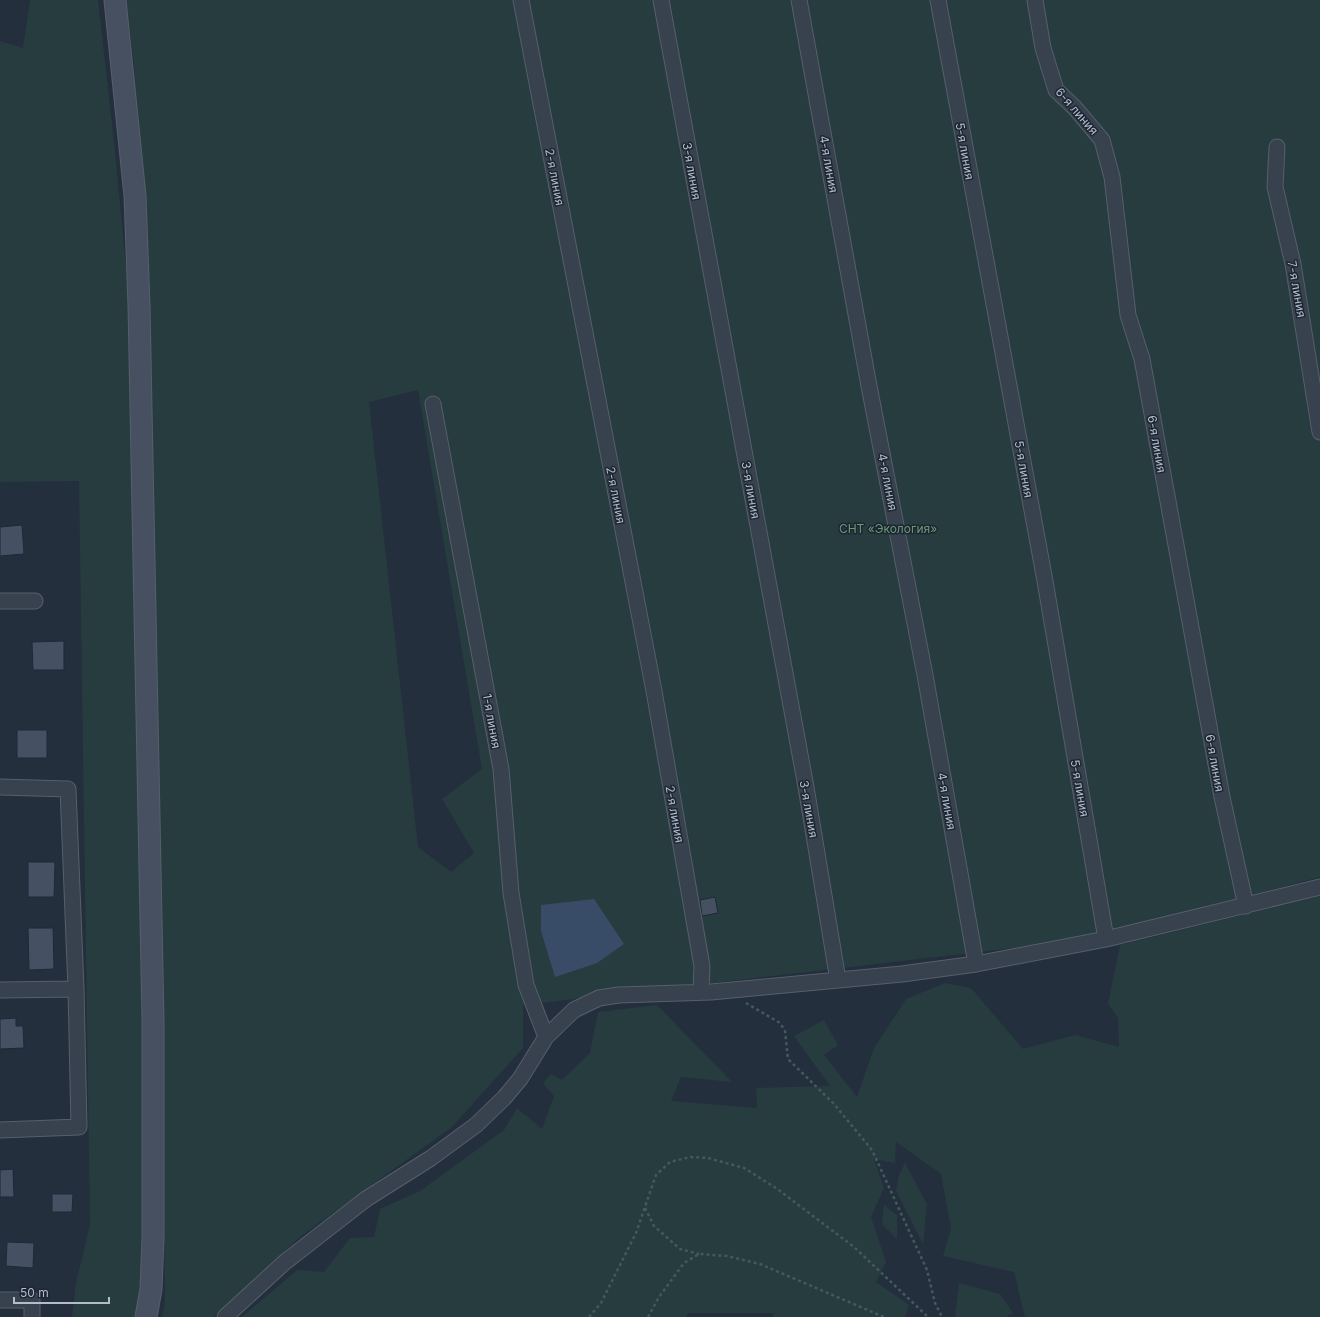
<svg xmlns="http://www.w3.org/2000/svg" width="1320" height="1317" font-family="Inter,sans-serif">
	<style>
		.green { fill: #263c3f; fill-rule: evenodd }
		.water { fill: #394c67 }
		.building { fill: #455162; stroke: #1f2835 }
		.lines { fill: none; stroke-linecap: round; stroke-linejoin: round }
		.street-casing { stroke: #565f6c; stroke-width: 17 }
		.secondary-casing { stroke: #565f6c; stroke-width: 23 }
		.path { stroke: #44595c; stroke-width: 2.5; stroke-dasharray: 3 3; stroke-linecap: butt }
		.street { stroke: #38414e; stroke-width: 15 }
		.secondary { stroke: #465061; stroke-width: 21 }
		.labels { text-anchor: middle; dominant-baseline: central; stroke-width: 3; stroke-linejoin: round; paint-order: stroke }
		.street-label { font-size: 12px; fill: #b4bcc9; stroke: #1d2633 }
		.park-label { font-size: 12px; fill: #6b9a76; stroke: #1d2633 }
	</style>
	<rect width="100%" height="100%" fill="#242f3e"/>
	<path class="green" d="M30 0H98L114 141 133 340 145 1279 139 1317H72L76 1282 90 1225 79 481 0 482V41L23 48Z
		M126 0H1320V877L1083 940 523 1005V1048L452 1127 301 1236 214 1317H162L165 1304 158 697 134 63ZM418 390 482 769 442 799 474 853 451 872 418 847 369 402Z
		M1320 896V1317H1025L1014 1272 943 1256 951 1229 941 1174 896 1142 895 1163 874 1159 884 1188 871 1217 886 1262 876 1282 909 1305 905 1317H773V1313H688L686 1317H242L297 1270 324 1272 350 1238 374 1237 380 1209 420 1191 504 1130 517 1108 542 1129 554 1096 543 1083 551 1074 562 1080 590 1053 598 1012 657 1005 732 1082 681 1077 671 1101 757 1108 756 1088 830 1086 794 1036 824 1020 838 1045 824 1055 857 1097 874 1048 906 999 945 983 971 988 1023 1049 1075 1035 1119 1047 1118 1018 1108 1004 1120 945Z
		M905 1163 927 1204 923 1244 896 1191 899 1175Z
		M884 1205 897 1215V1239L882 1224Z
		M959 1283 1000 1294 1013 1313 1006 1317H955Z"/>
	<path class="water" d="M594 899 624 944 597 963 555 977 541 931V905Z"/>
	<path class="building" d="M22 525 24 554 0 556V527Z
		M64 641V670H33L32 642Z
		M17 730H47V758H17Z
		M28 862H55L54 897H28Z
		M715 897 718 913 702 916 700 900Z
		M28 928H53L54 969 29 970Z
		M16 1018V1026H23L24 1048 0 1049V1019Z
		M13 1169 14 1197H0V1170Z
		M52 1194H73L72 1212H52Z
		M7 1242 34 1243 33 1268 6 1266Z"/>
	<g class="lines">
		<g class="street-casing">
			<path id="street" d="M521 0 654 691 702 966 701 992
				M661 0 806 787 838 980
				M799 0 869 386 925 675 976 964
				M938 0 1045 581 1106 939
				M1035 0 1043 48 1056 90 1075 108 1102 140 1112 177 1128 315 1142 359 1222 797 1246 906
				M1277 147 1275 187 1293 264 1320 432
				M433 404 501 769 511 893 526 985 546 1037
				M0 601H35
				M0 787 68 789 76 989 79 1127 0 1130
				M0 990 76 989
				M0 1300H32V1317
				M225 1317 285 1262 366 1199 431 1158 476 1125 504 1098 520 1079 546 1037 574 1010 599 998 619 995 711 992 902 974 976 964 1106 939 1320 887"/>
		</g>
		<g class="secondary-casing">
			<path id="secondary" d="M115 0 135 196 139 305 153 1022V1238L151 1289 146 1317"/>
		</g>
		<path class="path" d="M746 1003 780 1023 785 1031 788 1059 834 1104 872 1150 927 1270 935 1303 942 1317
			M645 1208 654 1226 680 1249 699 1254
			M589 1317 601 1303 636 1233 656 1175 670 1162 690 1157 708 1158 744 1168 776 1188 854 1247 928 1317
			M648 1317 659 1297 684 1263 699 1254 727 1256 760 1264 884 1317"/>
		<use href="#street" class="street"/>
		<use href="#secondary" class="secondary"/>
	</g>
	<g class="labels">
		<g class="street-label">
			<text transform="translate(1077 111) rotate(49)">6-я линия</text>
			<text transform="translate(965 151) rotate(80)">5-я линия</text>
			<text transform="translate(829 164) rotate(80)">4-я линия</text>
			<text transform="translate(692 171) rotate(80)">3-я линия</text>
			<text transform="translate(555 177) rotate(79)">2-я линия</text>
			<text transform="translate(1297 289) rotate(80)">7-я линия</text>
			<text transform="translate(1157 444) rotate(80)">6-я линия</text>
			<text transform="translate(1024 469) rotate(80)">5-я линия</text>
			<text transform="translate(888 482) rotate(79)">4-я линия</text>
			<text transform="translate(751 490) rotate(80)">3-я линия</text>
			<text transform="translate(616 495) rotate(79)">2-я линия</text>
			<text transform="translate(492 721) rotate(80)">1-я линия</text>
			<text transform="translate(1215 763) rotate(80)">6-я линия</text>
			<text transform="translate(1080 788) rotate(80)">5-я линия</text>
			<text transform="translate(947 801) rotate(80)">4-я линия</text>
			<text transform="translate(809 809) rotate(80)">3-я линия</text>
			<text transform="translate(675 814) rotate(80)">2-я линия</text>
		</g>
		<g class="park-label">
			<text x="888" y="528">СНТ «Экология»</text>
		</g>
	</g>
	<path d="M14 1297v6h95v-6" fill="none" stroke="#b4bcc9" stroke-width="2"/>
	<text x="20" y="1297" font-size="12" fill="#b4bcc9" stroke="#1d2633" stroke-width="3" paint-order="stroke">50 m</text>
</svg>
